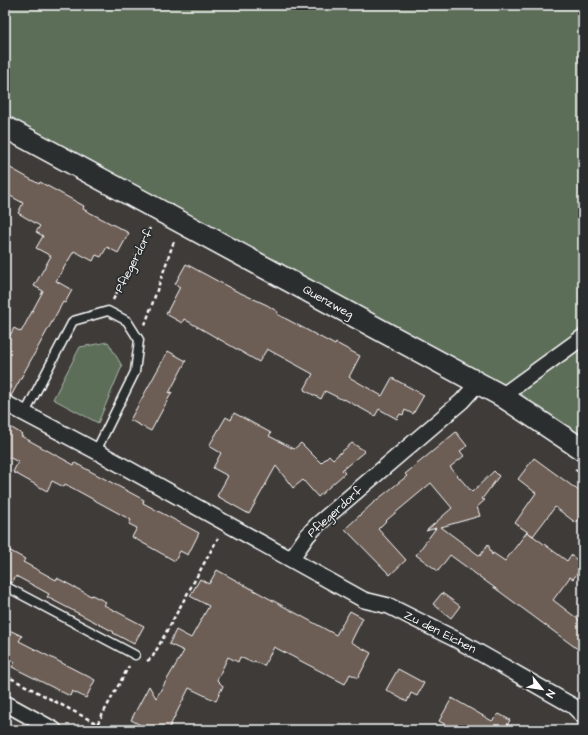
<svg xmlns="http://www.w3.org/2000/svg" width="588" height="735" font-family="'Architects Daughter',sans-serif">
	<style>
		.green { fill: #5c6e59; stroke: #aeb6ac }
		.building { fill: #6c5d54; stroke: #fff }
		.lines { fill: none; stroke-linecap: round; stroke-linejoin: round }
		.lane-casing { stroke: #fff; stroke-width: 11 }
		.street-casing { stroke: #fff; stroke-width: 18 }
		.secondary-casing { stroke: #fff; stroke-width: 24 }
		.path { stroke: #fff; stroke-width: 2.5; stroke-dasharray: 4 3; stroke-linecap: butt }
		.lane { stroke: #2a2d2e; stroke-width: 8 }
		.street { stroke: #2a2d2e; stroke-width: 15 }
		.secondary { stroke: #2a2d2e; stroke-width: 21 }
		.labels { text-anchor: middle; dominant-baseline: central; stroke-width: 3.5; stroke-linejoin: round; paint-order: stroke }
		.street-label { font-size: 12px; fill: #fff; stroke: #2a2d2e }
	</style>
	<rect width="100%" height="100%" fill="#3e3b39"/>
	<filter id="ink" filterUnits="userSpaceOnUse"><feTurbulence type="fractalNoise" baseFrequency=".025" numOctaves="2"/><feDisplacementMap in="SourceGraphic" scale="8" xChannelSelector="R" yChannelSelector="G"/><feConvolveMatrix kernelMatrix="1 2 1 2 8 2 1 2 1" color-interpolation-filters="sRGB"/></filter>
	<g filter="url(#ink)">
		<path class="green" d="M5 5H583V439L5 118Z
			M108 342 122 366 98 423 53 399 80 347Z"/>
		<path class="building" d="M5 165 39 184 40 182 84 206 83 209 129 233 118 253 107 247 101 257 96 255 93 261 74 251 56 281 72 290 65 303 63 302 11 396 5 394V344L14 328 21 332 43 291 34 286 51 256 36 248 43 236 36 232 40 226 18 213 23 203 5 193Z
			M186 264 234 290 267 305 278 312 277 314 335 345 336 343 360 356 349 377 382 396 392 378 424 395 413 414 405 410 403 415 400 414 397 419 379 409 375 416 344 399 343 400 325 391 321 399 304 390 313 374 267 349 259 362 184 319 182 323 166 314 180 287 175 284Z
			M168 351 186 361 169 393 172 392 151 431 130 420Z
			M234 413 271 433 269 436 294 449 301 443 321 463 329 455 333 459 352 443 365 451 342 470 345 473 318 497 303 480 293 488 276 466 249 514 217 496 228 476 213 468 221 453 209 446 226 417 231 420Z
			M5 424 22 434 21 436 74 465 75 463 144 500 143 503 199 533 188 555 180 551 175 561 132 537 137 528 129 524 131 520 65 484 64 487 52 481 47 491 13 472 18 462 9 457 5 463Z
			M456 432 467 446 460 451 464 456 450 467 472 492 494 471 499 476 482 499 485 500 477 507 480 516 441 527 480 556 488 544 492 555 493 553 505 561 527 532 533 536 515 523 536 493 518 479 534 458 583 494V513L576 523 555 507 533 536 567 561 571 555 583 565V566L573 579 570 577 553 600 583 623V653L450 555 438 571 416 555 436 528 426 531 452 508 431 483 388 519 378 529 406 560 390 575 345 529 373 503 407 476 405 474Z
			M5 548 25 559 23 562 56 580 57 578 91 596 92 595 106 602 104 605 144 626 134 644 113 633 114 632 47 597 49 594 16 576 12 583 5 581Z
			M217 570 336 635 350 611 363 618 351 642 371 653 358 678 350 674 345 684 274 647 264 666 254 661 253 663 240 657 238 662 228 657 217 680 223 686 216 701 189 688 168 730H150L131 720 149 686 156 698 184 651 169 644 176 630 191 638 209 606 190 596 200 579 209 584Z
			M442 593 460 606 451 618 433 604Z
			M5 628 22 636 19 641 95 680 86 698 72 691 70 696 12 667 15 662 10 659 5 670Z
			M398 669 424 683 417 696 411 693 407 702 386 690Z
			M452 698 492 721 499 714 510 720 505 729 508 730H455L439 721Z"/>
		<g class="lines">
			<g class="lane-casing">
				<path id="lane" d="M25 413 73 321 108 311 127 321 139 340 135 372 96 451
					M5 586 135 655"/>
			</g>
			<g class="street-casing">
				<path id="street" d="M502 396 583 337
					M5 403 96 451 364 600 389 606 457 640 573 706 583 716
					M291 559 307 536 317 525 462 401 478 383
					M5 703 54 730"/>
			</g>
			<g class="secondary-casing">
				<path id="secondary" d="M5 127 502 396 583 450"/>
			</g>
			<path class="path" d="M113 300 150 228
				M145 325 174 241
				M575 469 583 475
				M147 661 152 658 218 538
				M5 675 109 730
				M94 730 129 666"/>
			<use href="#lane" class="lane"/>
			<use href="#street" class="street"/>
			<use href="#secondary" class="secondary"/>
		</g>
	</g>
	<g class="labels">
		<g class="street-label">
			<text transform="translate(134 261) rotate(-63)">Pflegerdorf</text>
			<text transform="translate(328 302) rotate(29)">Quenzweg</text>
			<text transform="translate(335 512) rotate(-42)">Pflegerdorf</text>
			<text transform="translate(440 632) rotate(27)">Zu den Eichen</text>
		</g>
	</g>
	<rect width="588" height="735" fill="none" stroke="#2a2d2e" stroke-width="20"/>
	<rect x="10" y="10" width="568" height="715" fill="none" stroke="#fff" stroke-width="1.5" filter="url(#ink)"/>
	<g transform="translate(542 689) rotate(120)" stroke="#2a2d2e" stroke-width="3" paint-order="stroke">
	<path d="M0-3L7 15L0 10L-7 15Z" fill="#ffffff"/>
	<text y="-6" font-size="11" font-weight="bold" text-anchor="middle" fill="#ffffff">N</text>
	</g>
</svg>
